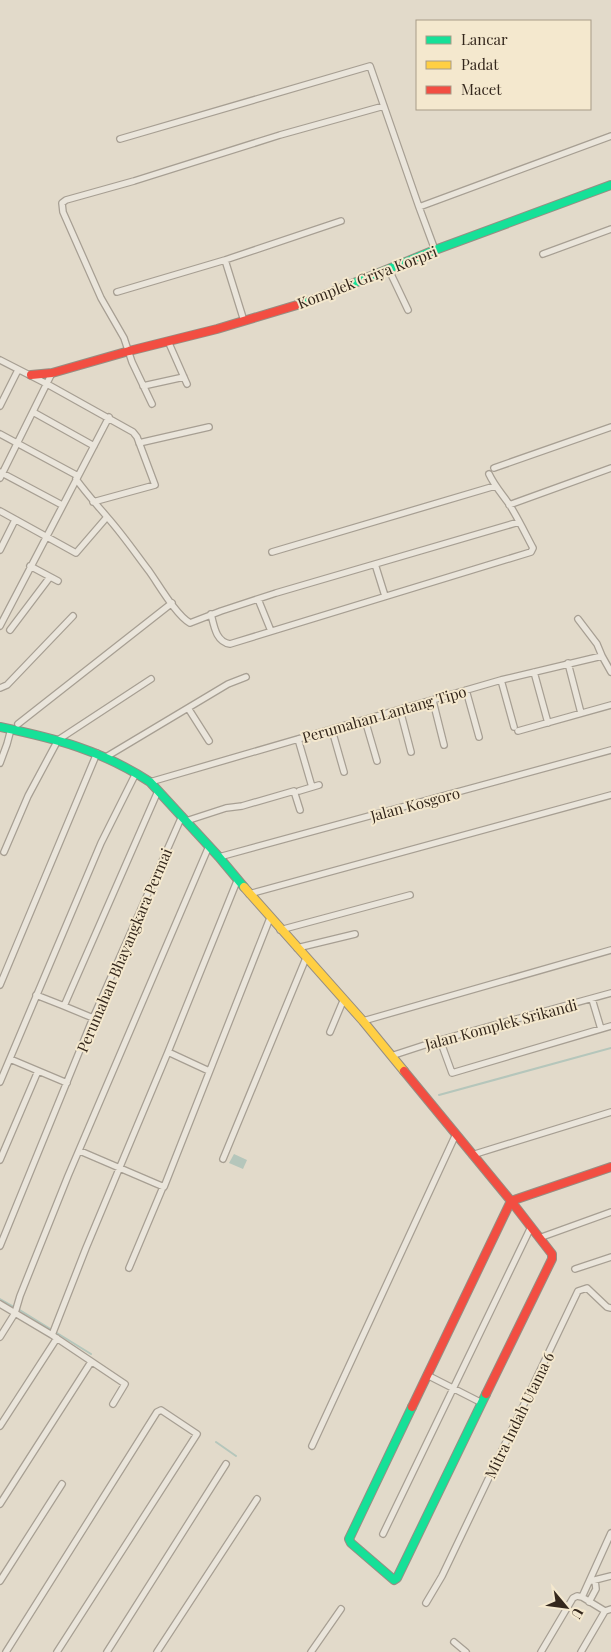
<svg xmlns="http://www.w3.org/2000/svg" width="611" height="1652" font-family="'Playfair Display',serif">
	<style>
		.water { fill: #b5c6bb }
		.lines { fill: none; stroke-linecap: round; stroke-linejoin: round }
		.stream { stroke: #b5c6bb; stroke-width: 2 }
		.street-casing { stroke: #a79f93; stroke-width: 8 }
		.fast-casing { stroke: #968e83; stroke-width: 10 }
		.slow-casing { stroke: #968e83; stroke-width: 10 }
		.jam-casing { stroke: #968e83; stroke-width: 10 }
		.street { stroke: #eae5db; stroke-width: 5.5 }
		.fast { stroke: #16e098; stroke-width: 8 }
		.slow { stroke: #ffcf43; stroke-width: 8 }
		.jam { stroke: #f24e42; stroke-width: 8 }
		.labels { text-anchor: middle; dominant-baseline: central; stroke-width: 4; stroke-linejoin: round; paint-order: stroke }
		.street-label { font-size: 15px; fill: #34271c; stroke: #f4e8ce }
	</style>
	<rect width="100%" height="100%" fill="#e2daca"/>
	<path class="water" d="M234 1154 247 1160 243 1169 229 1163Z"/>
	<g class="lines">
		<path class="stream" d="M439 1095 611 1048
			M0 1299 14 1307
			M18 1309 91 1354
			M216 1442 236 1456"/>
		<g class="street-casing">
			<path id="street" d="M120 139 370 66 419 207 435 250
				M419 207 611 136
				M543 254 611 229
				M225 260 244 321
				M389 270 408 310
				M117 292 225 260 341 221
				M168 341 187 384
				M0 360 47 384 133 432 137 437 155 485 93 502
				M143 386 184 377
				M152 404 132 362 124 338 101 298 63 212 62 203 66 200 134 181 280 135 384 106
				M0 406 18 370
				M33 412 94 446
				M0 434 78 476
				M139 443 209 427
				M494 468 611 427
				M0 472 62 505
				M0 478 52 373
				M76 479C86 493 97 505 108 518 123 535 136 554 149 571 159 585 176 615 190 623L221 611 276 593 519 522
				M509 505 611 468
				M0 511 76 553 107 517
				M0 550 15 520
				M272 552 495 486
				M375 564 385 596
				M30 566 58 581
				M258 599 271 631
				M211 614C214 626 216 642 230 644L531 552 533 548C525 533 518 518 509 504 502 494 494 485 489 474
				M578 619 597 644 602 656
				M0 626 109 417
				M10 630 50 577
				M568 663 581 713
				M534 672 548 723
				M501 680 514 727
				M0 688 7 685 73 616
				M466 690 479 737
				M433 701 444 745
				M188 708 209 741
				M400 710 411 752
				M365 720 377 761
				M18 724 172 603
				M332 730 344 772
				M518 731 611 705
				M298 739 312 787
				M106 757 228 684 246 677
				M0 763 7 744 11 729
				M150 782 501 680 602 656 611 672
				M299 791 319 785
				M186 821 226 808 242 806 294 791 300 810
				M4 852 28 796 58 740 151 679
				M219 857 611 750
				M249 894 611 795
				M280 930 410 895
				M297 948 355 934
				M0 985 97 753
				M36 995 64 1006
				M592 999 601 1029
				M93 1018 64 1006 158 791
				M363 1021 611 950
				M330 1032 343 1001
				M440 1040 452 1073 611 1026
				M391 1056 440 1040 611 993
				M10 1059 67 1083
				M209 1071 168 1052 237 881
				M0 1082 101 843 136 773
				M80 1151 164 1187 270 918
				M472 1155 611 1112
				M223 1159 306 958
				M0 1160 38 1071
				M539 1238 611 1212
				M0 1246 93 1018 182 816
				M129 1268 163 1187
				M575 1269 611 1257
				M0 1304 52 1335
				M0 1337 15 1313 20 1296 68 1176 209 846
				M427 1375 482 1403
				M113 1404 125 1384 52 1335 86 1248 168 1052
				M0 1426 57 1338
				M312 1446 456 1134
				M0 1504 91 1362
				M383 1534 531 1227
				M0 1581 62 1484
				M591 1581 611 1576
				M582 1597 605 1611 611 1609
				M589 1602 596 1589 595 1580
				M426 1603 442 1576 578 1291 587 1288 607 1307 611 1308
				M454 1642 466 1652
				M6 1652 157 1412 161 1410 197 1434 57 1652
				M107 1652 226 1464
				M157 1652 257 1499
				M311 1652 341 1609
				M541 1652 573 1598 577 1596 582 1597 611 1533
				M581 1652 605 1611"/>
		</g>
		<g class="fast-casing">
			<path id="fast" d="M297 305 310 301 435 250 611 185
				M0 727C57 739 101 750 150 782L219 857 244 887
				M412 1407 349 1539 351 1543 394 1580 397 1578 486 1394"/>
		</g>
		<g class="slow-casing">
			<path id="slow" d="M244 887 363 1021 404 1071"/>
		</g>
		<g class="jam-casing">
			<path id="jam" d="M31 375 52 373 129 351 217 329 297 305
				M404 1071 511 1201 412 1407
				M486 1394 552 1259V1254L511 1201 611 1167"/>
		</g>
		<use href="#street" class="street"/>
		<use href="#fast" class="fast"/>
		<use href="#slow" class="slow"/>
		<use href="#jam" class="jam"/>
	</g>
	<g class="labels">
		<g class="street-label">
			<text transform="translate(367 277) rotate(-21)">Komplek Griya Korpri</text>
			<text transform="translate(384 714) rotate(-16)">Perumahan Lantang Tipo</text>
			<text transform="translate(415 804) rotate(-15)">Jalan Kosgoro</text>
			<text transform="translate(124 950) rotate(-67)">Perumahan Bhayangkara Permai</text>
			<text transform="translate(501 1024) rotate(-15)">Jalan Komplek Srikandi</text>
			<text transform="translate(519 1415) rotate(-64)">Mitra Indah Utama 6</text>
		</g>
	</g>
	<rect x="416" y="20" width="175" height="90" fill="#f4e8ce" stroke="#a79b87"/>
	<rect x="426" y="36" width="25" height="8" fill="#16e098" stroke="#a79b87"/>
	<text x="461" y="45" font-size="15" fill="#34271c">Lancar</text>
	<rect x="426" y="61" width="25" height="8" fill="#ffcf43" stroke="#a79b87"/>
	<text x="461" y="70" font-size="15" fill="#34271c">Padat</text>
	<rect x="426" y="86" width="25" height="8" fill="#f24e42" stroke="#a79b87"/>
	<text x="461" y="95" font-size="15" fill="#34271c">Macet</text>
	<g transform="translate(566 1607) rotate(119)" stroke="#f4e8ce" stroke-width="4" paint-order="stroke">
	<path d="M0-4L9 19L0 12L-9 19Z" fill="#34271c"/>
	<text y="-8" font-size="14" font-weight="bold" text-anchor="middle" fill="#34271c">U</text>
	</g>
</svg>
